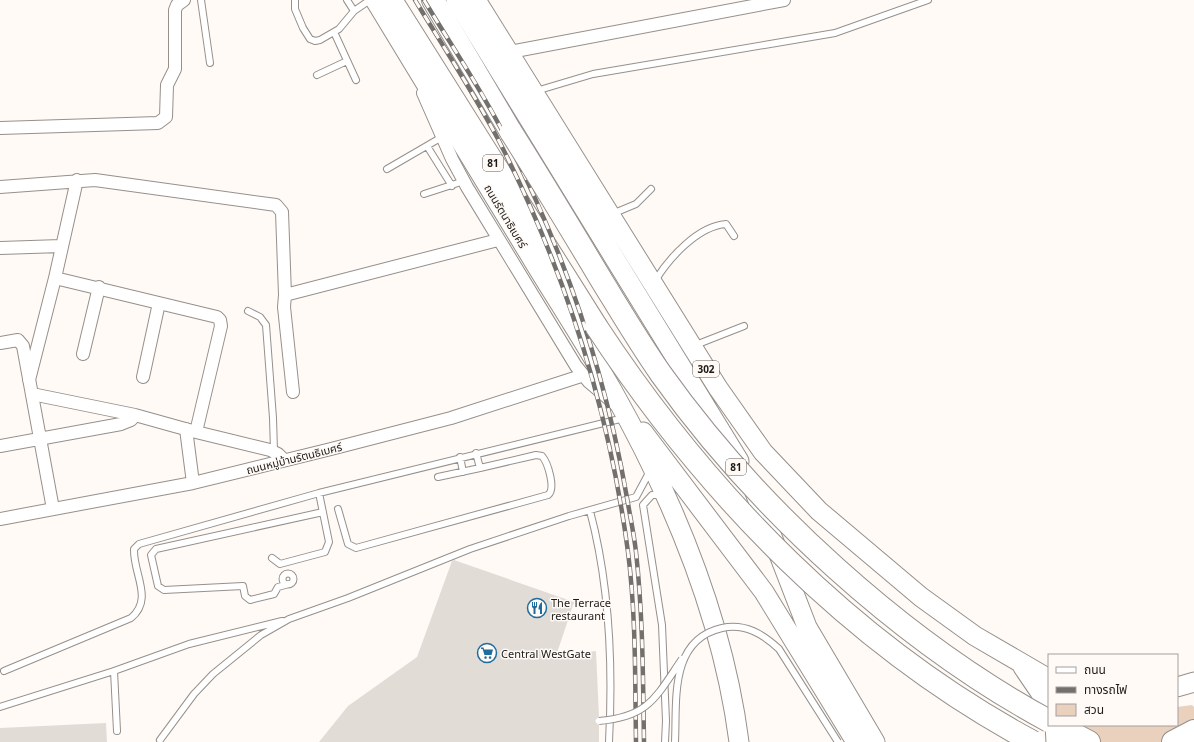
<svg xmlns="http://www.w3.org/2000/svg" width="1194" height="742" font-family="'Noto Sans','Noto Sans Thai',sans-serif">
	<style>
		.green { fill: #e9d1be }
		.building { fill: #e2dcd7 }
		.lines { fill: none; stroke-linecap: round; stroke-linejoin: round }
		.service-casing { stroke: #96908b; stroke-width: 8 }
		.minor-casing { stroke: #96908b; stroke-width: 14 }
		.primary-casing { stroke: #96908b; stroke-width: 21 }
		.motorway-casing { stroke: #96908b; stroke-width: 24 }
		.service { stroke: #fff; stroke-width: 6 }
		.minor { stroke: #fff; stroke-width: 12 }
		.primary { stroke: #fff; stroke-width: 19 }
		.motorway { stroke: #fff; stroke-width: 22 }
		.rail-casing { stroke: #726f6c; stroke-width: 4.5 }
		.rail { stroke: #fffaf6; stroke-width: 3; stroke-dasharray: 9; stroke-linecap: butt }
		.service-bridge-casing { stroke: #96908b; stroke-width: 8; stroke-linecap: butt }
		.motorway-bridge-casing { stroke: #96908b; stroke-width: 24; stroke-linecap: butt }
		.service-bridge { stroke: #fff; stroke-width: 6 }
		.motorway-bridge { stroke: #fff; stroke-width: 22 }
		.labels { text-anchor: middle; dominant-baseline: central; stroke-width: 3; stroke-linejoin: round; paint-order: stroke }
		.shield { fill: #fffaf6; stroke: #605d5b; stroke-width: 1 }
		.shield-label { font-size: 10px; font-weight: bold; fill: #1c1a18 }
		.street-label { font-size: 11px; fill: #1c1a18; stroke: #fffaf6 }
		.poi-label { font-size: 11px; fill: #1c1a18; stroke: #fffaf6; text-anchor: start }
	</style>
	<rect width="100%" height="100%" fill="#fffaf6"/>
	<path class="green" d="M1192 705 1194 707V726L1178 742H1067L1068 725H1177V707Z"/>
	<path class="building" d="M454 560 574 602 556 656 596 651 599 717 595 721 599 725V742H319L348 706 417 657 452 561Z
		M106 723 107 742H0V728Z"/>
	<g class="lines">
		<g class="service-casing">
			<path id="service" d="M201 0 210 63
				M295 0V9L303 28 310 39 315 41 320 40 339 29 354 11 370 0
				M347 0 354 11
				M334 32 356 80
				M317 75 347 61
				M536 91 593 74 835 33 928 0
				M427 146 452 186
				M387 169 442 137
				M424 194 464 181
				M612 214 636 204 651 189
				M655 281C669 258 698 226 726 224L734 236
				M248 311 260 317 266 325 273 418 274 451
				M693 346 744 326
				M460 457 463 472
				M438 477 480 468
				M663 495H652L643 505 662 625 666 721 665 742
				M338 509 348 544 356 548 548 495C556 489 548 463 542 456L536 455 480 468 476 453
				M590 511C610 586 613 665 609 742
				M272 558 280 564 325 552 329 542 319 493
				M282.5 579a5.5 5.5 0 1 1 11 0a5.5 5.5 0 1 1-11 0Z
				M289 584 278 587 274 594 250 600 245 596 243 586 164 590 158 586 151 555 156 549 323 512
				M4 671 131 618C154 599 133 574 134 549L139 544 319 493 624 418
				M114 671 117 731
				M0 707 114 671 189 644 282 621
				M160 740 194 694 213 674 261 635 289 619 348 598 470 549 569 516 636 497 650 471"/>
		</g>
		<g class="minor-casing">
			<path id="minor" d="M510 52 784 0
				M423 93 452 159 467 187 576 366 589 382 616 405
				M0 128 158 123 166 117 167 85 175 69V10L177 5 184 0
				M0 187 95 180 276 205 282 212 285 295
				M0 248 61 246
				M55 278 217 317 220 320 221 326 196 432
				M0 343 18 340 23 346 53 509
				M83 354 99 287
				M143 377 159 303
				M29 380 55 278 77 180
				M293 392 284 307 285 295 498 240
				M32 394 135 415 196 432 270 450 278 454 284 460
				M186 429 193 483
				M0 446 121 424 131 420 135 415
				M0 519 193 483 331 449 451 418 584 375"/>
		</g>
		<g class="primary-casing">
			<path id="primary" d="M375 0C428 88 482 176 536 265 561 306 588 347 612 390 673 498 723 618 739 742
				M456 0 739 461
				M476 0 718 388 763 452 819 511 921 597 975 636 1049 679
				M643 432 764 592 856 742
				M754 490 807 627 875 742
				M1023 667 1040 692 1049 708
				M1177 687 1194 682
				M1055 725 1056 742"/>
		</g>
		<g class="motorway-casing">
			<path id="motorway" d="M391 0 596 326
				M433 0 511 132
				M1057 725 1089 742
				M1173 742 1194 731"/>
		</g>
		<use href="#service" class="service"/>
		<use href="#minor" class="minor"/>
		<use href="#primary" class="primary"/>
		<use href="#motorway" class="motorway"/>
		<g class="rail-casing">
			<path id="rail" d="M415 0C443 46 473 92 498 139 564 268 609 409 628 552 636 615 635 679 636 742
				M424 0C451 45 481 89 505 136 564 250 605 371 627 498 630 516 634 534 636 552 643 616 643 679 644 742"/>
		</g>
		<use href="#rail" class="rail"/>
		<g class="service-bridge-casing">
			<path id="service-bridge" d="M599 721C649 717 656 697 682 659
				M675 742C677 700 669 640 722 628 745 623 763 634 779 649L838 742"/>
		</g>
		<g class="motorway-bridge-casing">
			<path id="motorway-bridge" d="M511 132C542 181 572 231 602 281 621 312 640 344 661 374 757 509 903 642 1049 721
				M596 326C707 495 854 646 1033 742"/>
		</g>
		<use href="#service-bridge" class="service-bridge"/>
		<use href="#motorway-bridge" class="motorway-bridge"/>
	</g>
	<defs>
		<g id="restaurant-ring" transform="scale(1)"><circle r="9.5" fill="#fffaf6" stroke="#1d6d9f" stroke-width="1.5"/><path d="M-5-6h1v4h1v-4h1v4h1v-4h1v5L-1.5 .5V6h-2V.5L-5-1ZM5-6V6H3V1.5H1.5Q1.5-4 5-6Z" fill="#1d6d9f"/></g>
		<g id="supermarket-ring" transform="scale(1)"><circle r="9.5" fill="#fffaf6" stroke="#1d6d9f" stroke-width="1.5"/><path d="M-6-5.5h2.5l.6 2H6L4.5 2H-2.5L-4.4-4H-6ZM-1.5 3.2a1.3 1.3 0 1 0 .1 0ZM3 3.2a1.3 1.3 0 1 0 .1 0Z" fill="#1d6d9f"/></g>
	</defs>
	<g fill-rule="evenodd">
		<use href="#restaurant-ring" x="537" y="608"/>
		<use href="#supermarket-ring" x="487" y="653"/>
	</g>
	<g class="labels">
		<g class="shield">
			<rect x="483" y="155" width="20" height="16" rx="3"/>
			<rect x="693" y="361" width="26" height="16" rx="3"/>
			<rect x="726" y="459" width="20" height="16" rx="3"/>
		</g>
		<g class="shield-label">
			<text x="493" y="163">81</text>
			<text x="706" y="369">302</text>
			<text x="736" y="467">81</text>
		</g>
		<g class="street-label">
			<text transform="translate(506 216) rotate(59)">ถนนรัตนาธิเบศร์</text>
			<text transform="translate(294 458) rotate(-14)">ถนนหมู่บ้านรัตนธิเบศร์</text>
		</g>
		<g class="poi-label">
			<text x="551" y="602">The Terrace<tspan x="551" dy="13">restaurant</tspan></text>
			<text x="501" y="653">Central WestGate</text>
		</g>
	</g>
	<rect x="1048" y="654" width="130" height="72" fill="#fffaf6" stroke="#a4a09d"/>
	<rect x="1056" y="667" width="20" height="6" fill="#ffffff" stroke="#a4a09d"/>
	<text x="1084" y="674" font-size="12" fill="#1c1a18">ถนน</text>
	<rect x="1056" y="687" width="20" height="6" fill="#726f6c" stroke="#a4a09d"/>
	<text x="1084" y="694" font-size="12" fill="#1c1a18">ทางรถไฟ</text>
	<rect x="1056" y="704" width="20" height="12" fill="#e9d1be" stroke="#a4a09d"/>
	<text x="1084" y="714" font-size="12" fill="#1c1a18">สวน</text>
</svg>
